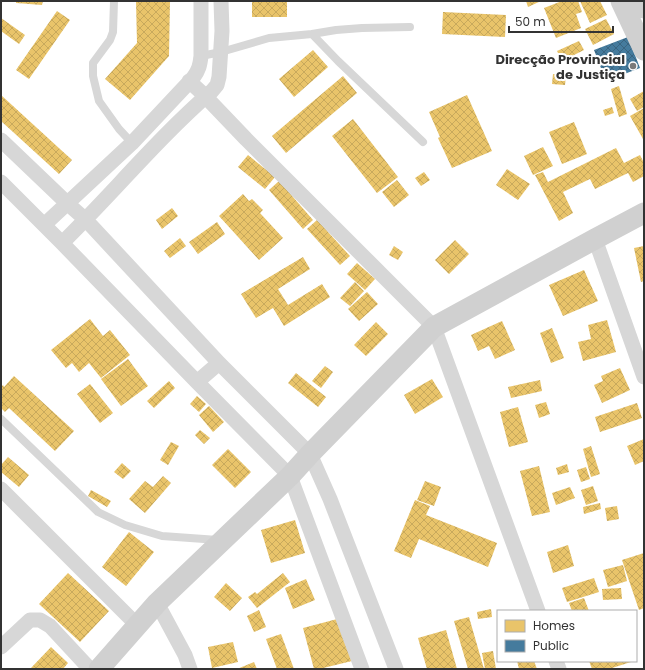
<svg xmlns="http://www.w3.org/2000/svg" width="645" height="670" font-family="Poppins,sans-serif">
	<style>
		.homes { fill: url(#homes-cross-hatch) }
		.public { fill: url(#public-cross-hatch) }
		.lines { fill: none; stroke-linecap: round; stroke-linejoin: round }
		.lane { stroke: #d7d7d7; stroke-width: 8 }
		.street { stroke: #d7d7d7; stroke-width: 15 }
		.secondary { stroke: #d0d0d0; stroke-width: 21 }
		.poi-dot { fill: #7a7a7a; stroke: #fff; stroke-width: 1.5 }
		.labels { text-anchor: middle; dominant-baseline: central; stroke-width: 4; stroke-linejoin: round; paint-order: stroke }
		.poi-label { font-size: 13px; font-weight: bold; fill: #333; stroke: #fff; text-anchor: end }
	</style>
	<defs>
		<pattern id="homes-cross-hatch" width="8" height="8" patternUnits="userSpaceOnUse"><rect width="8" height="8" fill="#e9c46a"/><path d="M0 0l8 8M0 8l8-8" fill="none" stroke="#c8a95c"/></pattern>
		<pattern id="public-cross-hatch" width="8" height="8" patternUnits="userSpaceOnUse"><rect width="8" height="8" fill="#457b9d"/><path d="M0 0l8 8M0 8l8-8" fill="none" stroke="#3a6581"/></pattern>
	</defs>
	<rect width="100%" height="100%" fill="#fff"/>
	<path class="homes" d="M16 1H43L42 5 16 3Z
		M136 1H170L169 56 130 100 105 79 137 43Z
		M252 1H287V17H252Z
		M526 1H541L528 7Z
		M562 1H578L582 12 576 14 581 28 556 38 544 8Z
		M580 1H600L607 15 590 23Z
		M57 11 70 20 29 79 16 70Z
		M443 12 506 15 505 37 442 34Z
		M1 18 25 35 19 44 1 31Z
		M606 19 614 34 593 45 585 29Z
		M579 41 584 50 562 61 557 51Z
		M313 50 328 67 294 97 279 79Z
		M553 74 566 75 565 85 552 84Z
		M343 76 357 93 286 153 272 136Z
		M619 86 627 114 619 117 611 89Z
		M644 91V107L637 111 630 99Z
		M1 95 72 160 59 174 1 121Z
		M467 95 492 151 452 168 438 138 440 137 429 112Z
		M612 107 614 113 605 116 603 110Z
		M644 108V139H643L630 116Z
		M353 119 398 177 377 193 332 136Z
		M574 122 587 154 562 164 549 132Z
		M543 147 553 166 533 175 524 156Z
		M616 148 624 163 640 155 644 163V176L633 182 628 173 595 189 590 179 563 192 573 213 559 221 535 175 543 172 548 182Z
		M248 155 275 177 265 189 238 167Z
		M507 169 530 184 518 200 496 185Z
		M424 172 430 180 421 186 415 178Z
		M397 180 409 195 394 207 382 192Z
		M279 181 313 220 303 229 269 190Z
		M243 194 249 201 252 199 263 210 260 213 283 238 259 260 219 216Z
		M172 208 178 216 162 229 156 220Z
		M317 220 350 256 340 265 307 229Z
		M217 222 225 234 198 254 189 242Z
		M180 238 186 246 170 258 164 251Z
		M455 240 469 254 449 274 435 260Z
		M394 246 403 252 398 260 389 255Z
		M644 246V281L641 282 634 248Z
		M303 257 310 269 278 289 288 305 322 284 330 297 284 326 273 308 256 318 241 294Z
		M357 263 375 279 365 290 347 274Z
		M584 270 598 301 563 316 549 285Z
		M355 282 364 291 350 306 340 298Z
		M367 292 378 304 359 321 348 309Z
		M90 319 103 336 110 330 130 355 101 378 89 363 79 372 72 363 66 368 51 350Z
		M607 320 616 352 583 361 578 342 591 339 588 325Z
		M502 321 515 350 495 359 489 346 478 351 471 335Z
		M376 322 388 334 366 356 354 345Z
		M552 328 564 358 551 363 540 333Z
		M128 359 148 386 121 406 101 379Z
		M325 366 333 372 321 388 312 381Z
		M620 368 630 390 602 403 594 385 603 381 601 376Z
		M296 373 326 397 318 407 288 383Z
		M14 376 74 431 55 451 9 408 5 412 1 408V387L3 385 4 387Z
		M432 379 443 397 415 414 404 395Z
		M540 380 542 391 511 398 508 387Z
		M169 381 175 388 154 408 147 401Z
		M90 384 113 413 100 423 77 394Z
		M197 396 206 404 199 412 190 404Z
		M546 402 550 414 539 418 535 405Z
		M637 403 642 418 600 432 595 417Z
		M209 406 224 422 213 432 199 415Z
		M518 407 528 442 509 447 500 412Z
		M200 430 210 438 204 444 195 435Z
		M644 439V461L635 465 627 446Z
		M171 442 179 446 168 465 160 460Z
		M591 446 600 474 591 477 583 449Z
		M228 449 251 472 235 488 212 465Z
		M8 457 29 475 19 487 1 472V465Z
		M122 463 131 471 123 479 114 472Z
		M567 464 569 472 558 475 556 468Z
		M539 466 550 512 532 516 520 471Z
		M586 467 590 479 581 482 577 470Z
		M163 476 171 483 145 513 129 499 145 481 153 487Z
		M425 481 441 487 434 506 417 500Z
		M593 486 598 501 586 505 581 490Z
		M570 487 575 498 556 505 552 493Z
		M91 490 111 501 107 507 88 496Z
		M415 500 430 506 426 515 497 543 488 567 419 539 411 558 394 551Z
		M600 503 601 509 584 514 583 507Z
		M617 506 619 519 607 521 605 508Z
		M295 520 305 553 271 563 261 530Z
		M129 532 154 552 126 586 102 567Z
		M568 545 574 566 553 573 547 552Z
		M644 553V608L639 610 622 560Z
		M623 565 627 581 608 587 603 570Z
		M68 573 109 611 80 642 39 604Z
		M283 573 290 582 257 608 248 597 255 592 257 594Z
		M594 578 599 592 567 602 562 588Z
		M306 579 315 600 293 609 285 588Z
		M226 583 242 598 230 611 214 597Z
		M621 588 622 599 603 600 602 589Z
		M584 598 589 611H572L569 603Z
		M491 609 492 617 478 619 477 612Z
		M259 610 266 627 254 632 247 616Z
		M469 617 484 669H468L454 621Z
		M341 618 352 661 319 669H314L303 628Z
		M446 630 457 669H427L418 638Z
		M281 634 294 669H277L266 639Z
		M233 642 238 662 212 668 208 647Z
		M51 647 68 663 63 669H32L31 668Z
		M493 651 496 669H485L482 653Z
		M517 661H534L537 669H519Z
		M589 661H634L609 669H592Z
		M254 662 257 669H237Z"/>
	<path class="public" d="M628 37 640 68 606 81 594 50Z"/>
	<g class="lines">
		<path class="lane" d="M114 1 113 32 110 40 93 63V76L99 101 119 129 132 143
			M312 34 336 30 362 28 410 27
			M201 56 221 52 269 38 312 34 338 61 423 142
			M1 419 98 512 125 525 162 536 218 540"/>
		<path class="street" d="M189 81 202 93 246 139 434 327 538 611
			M1 140 68 204 86 220 219 363 310 454 330 499 396 669
			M1 182 62 243 197 382 290 476 362 669
			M44 225 132 143 193 78C199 70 200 65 201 56V1
			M595 239 644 377
			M62 243C113 193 158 138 212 91L217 85 219 77 222 31 221 1
			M197 382 219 363
			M1 489 137 625
			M157 603 185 655 190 669
			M1 647 30 620H40L50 626 90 669
			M556 661 559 669"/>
		<path class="secondary" d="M621 1 644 50
			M641 1 644 8
			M99 669 157 603 290 476 310 454 434 327 595 239 644 213"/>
	</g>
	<circle class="poi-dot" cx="633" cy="66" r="4"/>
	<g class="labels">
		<g class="poi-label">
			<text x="625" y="59">Direcção Provincial<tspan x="625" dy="15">de Justiça</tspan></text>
		</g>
	</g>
	<rect width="645" height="670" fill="none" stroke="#333333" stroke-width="4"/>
	<rect x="497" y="610" width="140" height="52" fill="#ffffff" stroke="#adadad"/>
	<rect x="505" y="620" width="20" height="12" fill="#e9c46a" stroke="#adadad"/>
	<text x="533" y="630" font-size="12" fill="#333333">Homes</text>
	<rect x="505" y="640" width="20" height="12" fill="#457b9d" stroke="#adadad"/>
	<text x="533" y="650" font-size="12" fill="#333333">Public</text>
	<path d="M509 26v6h104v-6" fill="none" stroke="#333333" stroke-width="2"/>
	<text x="515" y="26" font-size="12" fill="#333333" stroke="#ffffff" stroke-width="3" paint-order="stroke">50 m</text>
</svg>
